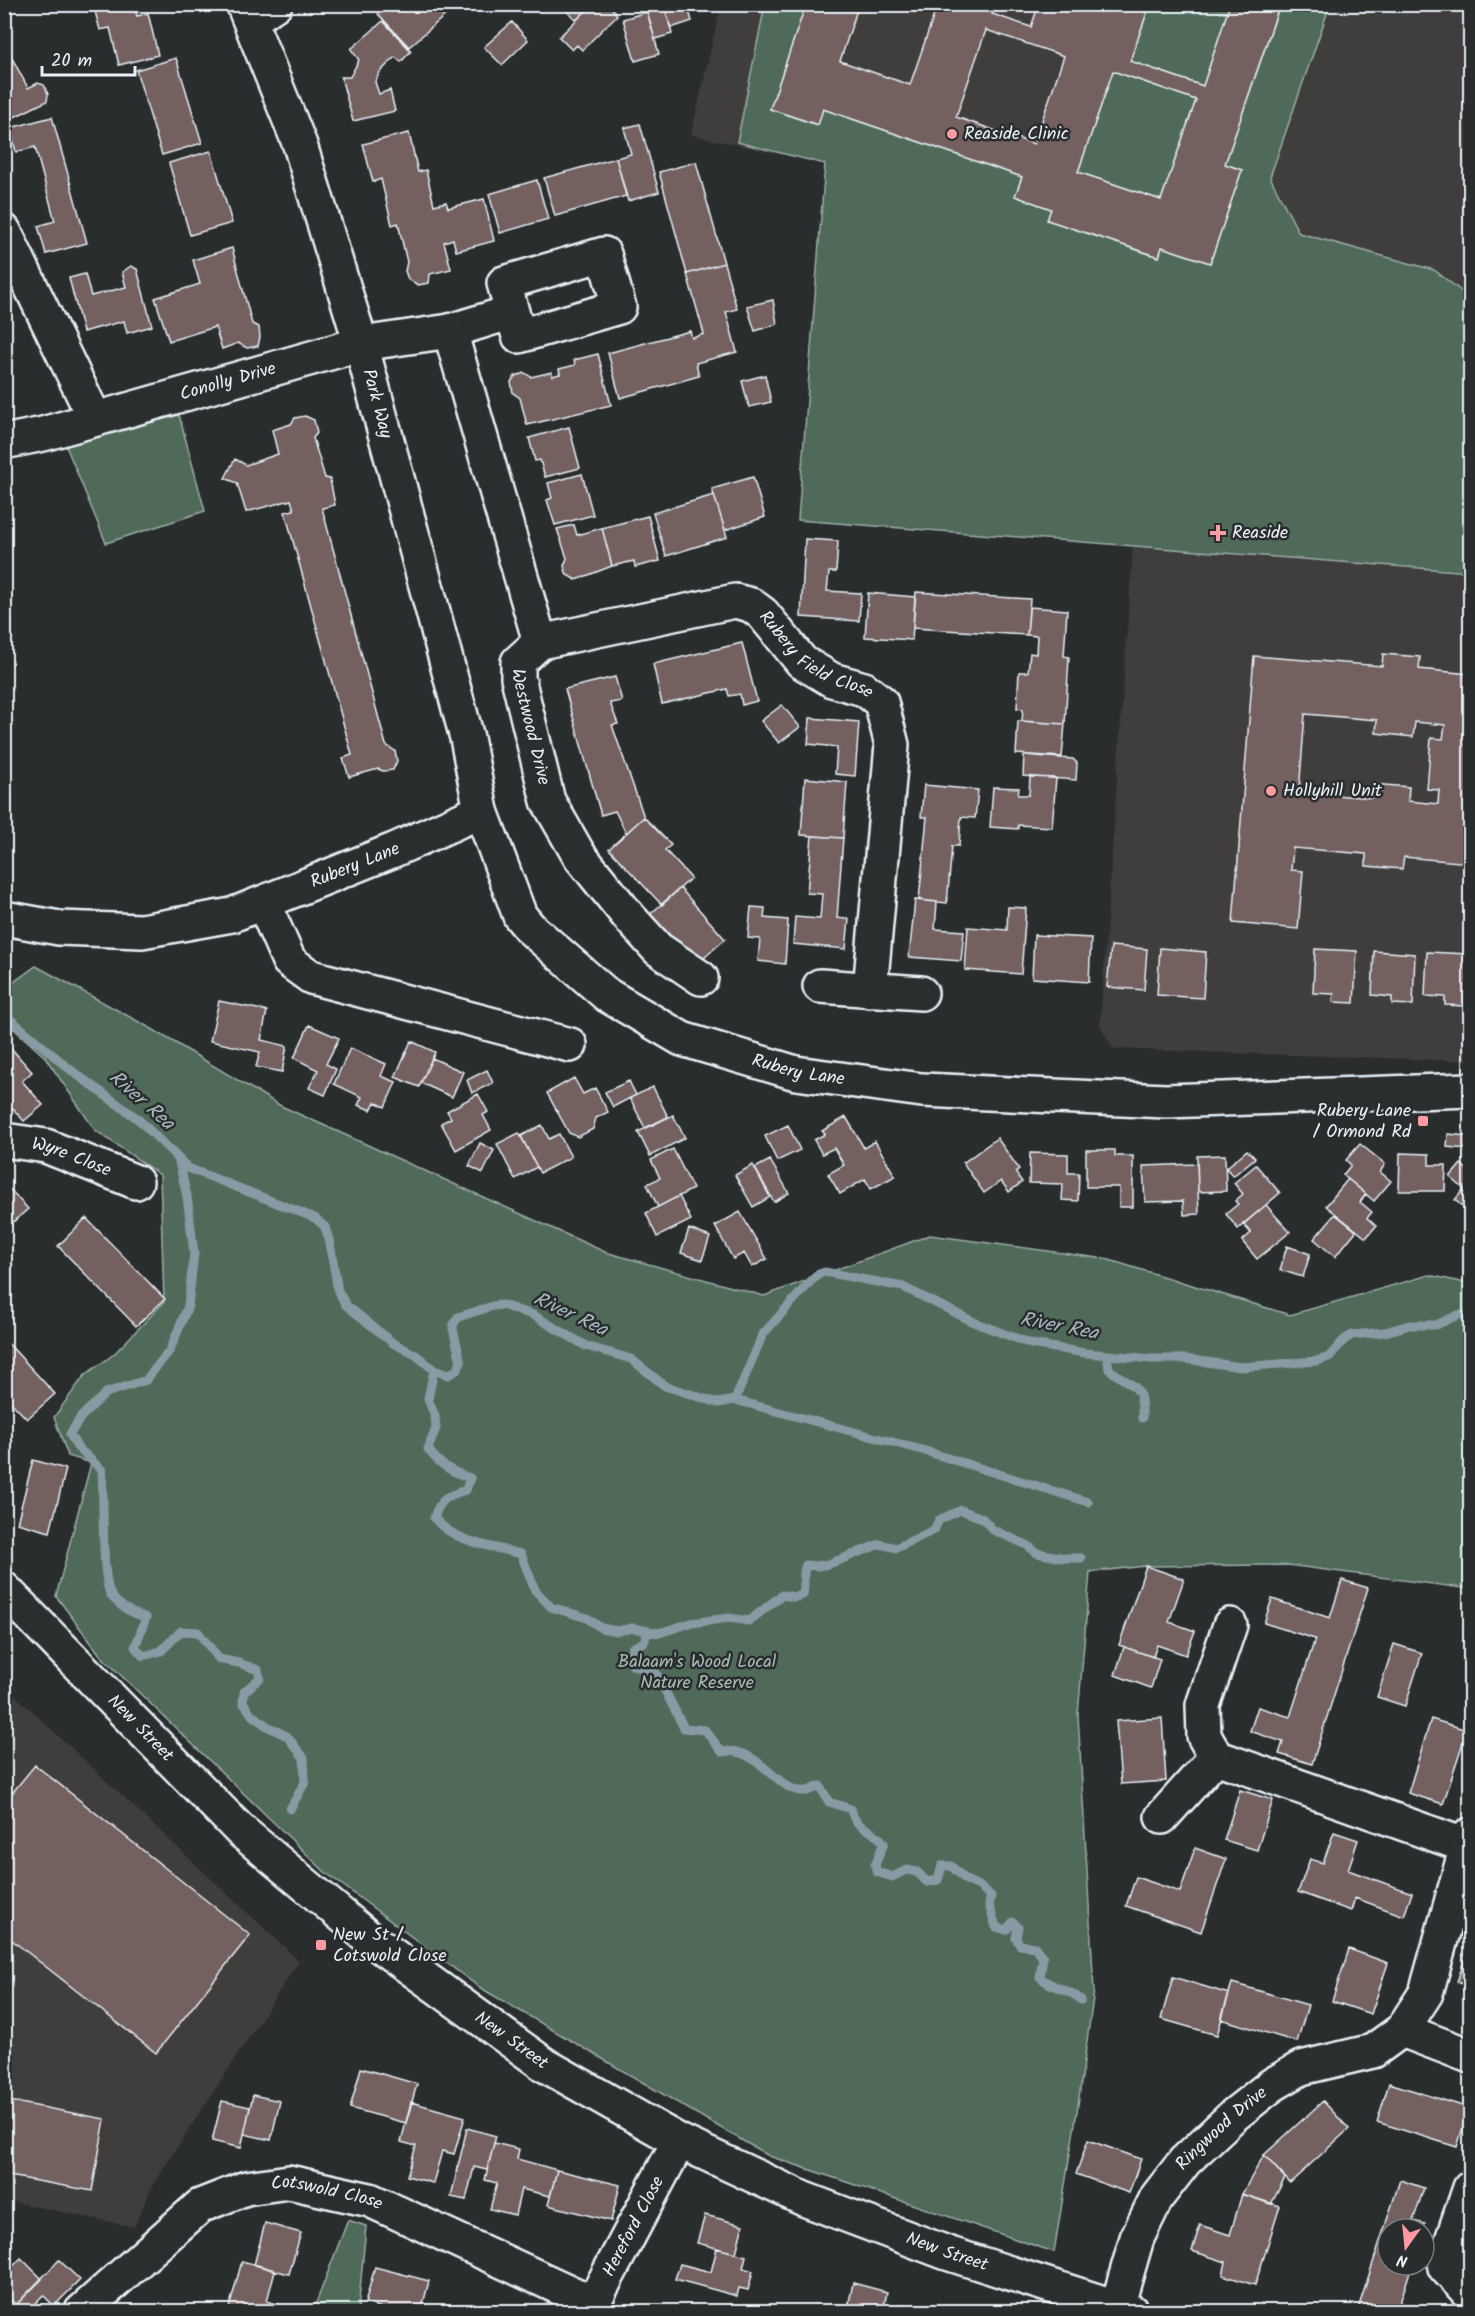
<svg xmlns="http://www.w3.org/2000/svg" width="1475" height="2316" font-family="Kalam,sans-serif">
	<style>
		.built { fill: #403c3d }
		.green { fill: #506a59; stroke: #9caea8; stroke-width: 1.5 }
		.lines { fill: none; stroke-linecap: round; stroke-linejoin: round }
		.stream { stroke: #889ba5; stroke-width: 9 }
		.building { fill: #73605f; stroke: #e8f1f8; stroke-width: 1.5; fill-rule: evenodd }
		.minor-casing { stroke: #e8f1f8; stroke-width: 38 }
		.minor { stroke: #2a2d2e; stroke-width: 33 }
		.poi-dot { fill: #ff9aa2; stroke: #2a2d2e; stroke-width: 2 }
		.labels { text-anchor: middle; dominant-baseline: central; stroke-width: 5; stroke-linejoin: round; paint-order: stroke }
		.poi-label { font-size: 18px; fill: #e8f1f8; stroke: #2a2d2e; text-anchor: start }
		.street-label { font-size: 18px; fill: #e8f1f8; stroke: #2a2d2e }
		.park-label { font-size: 18px; fill: #abbbb8; stroke: #2a2d2e }
		.water-label { font-size: 20px; font-style: italic; fill: #a8b7c0; stroke: #2a2d2e }
	</style>
	<rect width="100%" height="100%" fill="#2a2d2e"/>
	<filter id="ink" filterUnits="userSpaceOnUse"><feTurbulence type="fractalNoise" baseFrequency=".0167" numOctaves="2"/><feDisplacementMap in="SourceGraphic" scale="12" xChannelSelector="R" yChannelSelector="G"/><feConvolveMatrix kernelMatrix="1 2 1 2 8 2 1 2 1" color-interpolation-filters="sRGB"/></filter>
	<g filter="url(#ink)">
		<path class="built" d="M721 5H1470V1061L1113 1049 1100 1025 1133 546 798 520 825 164 691 135Z
			M4 1685 299 1961 153 2184 134 2227 5 2200Z"/>
		<path class="green" d="M765 5H806L770 109 817 125 823 109 1022 177 1016 196 1051 209 1048 220 1158 257 1162 247 1210 263 1242 170 1225 164 1280 5H1330L1270 177 1299 233 1434 270 1470 298V572L798 520 825 164 737 142Z
			M1150 5H1230L1203 86 1130 61Z
			M1113 71 1196 100 1161 200 1078 172Z
			M179 415 205 511 106 543 66 446Z
			M36 966 152 1029 281 1106 605 1252 764 1296 930 1235 1106 1259 1290 1315 1429 1275 1470 1284V1589L1288 1565 1146 1566 1090 1572 1078 1715 1094 1991 1078 2105 1054 2252 769 2156 479 1987 325 1872 101 1656 56 1596 91 1463 68 1456 54 1417 85 1375 114 1354 164 1302 160 1175 95 1130 45 1057 5 1021 4 989Z
			M348 2220 366 2226 358 2311H313Z"/>
		<g class="lines">
			<path class="stream" d="M4 1014 72 1071 138 1119 188 1168 315 1218 325 1227 330 1243 338 1291 346 1305 393 1343 416 1355 434 1370 448 1375 457 1370 461 1362 453 1329V1325L458 1317 493 1306 502 1305 533 1315 586 1346 631 1359 665 1386 718 1403 735 1400 763 1334 811 1281 819 1274 825 1272 903 1287 976 1323 1031 1344 1085 1353 1152 1359H1186L1241 1367 1317 1361 1329 1357 1344 1340 1352 1335 1385 1332 1410 1325H1436L1458 1315H1470
				M178 1158 187 1196 194 1253 188 1306 170 1350 146 1380 106 1393 81 1417 70 1434 77 1447 102 1470C104 1495 101 1579 111 1595 120 1608 132 1612 146 1618L135 1647 143 1656 161 1651 181 1631 198 1632 219 1659 239 1663 258 1670 260 1678 244 1692 243 1702 252 1715 267 1726 287 1736 304 1758 305 1782 290 1809
				M1107 1355 1109 1369C1133 1389 1143 1381 1142 1418
				M434 1370 428 1399 435 1416 436 1428 428 1449C439 1465 452 1472 470 1478L466 1490C448 1495 439 1500 434 1518 455 1543 491 1546 521 1554L535 1590 551 1607 587 1618 601 1628 617 1631 633 1628 659 1633 691 1623 729 1618 749 1621 782 1595 794 1597 803 1595C806 1584 801 1574 806 1565L817 1566 829 1564 880 1544 896 1548 934 1530 939 1520 961 1510 982 1518 993 1530 1027 1545 1037 1553 1064 1558H1081
				M735 1400 922 1450 1088 1502
				M648 1631 644 1642 632 1648 630 1657 632 1665 656 1673 684 1728 705 1730 722 1752C760 1745 779 1796 807 1791 811 1790 816 1787 820 1786L829 1802 851 1809C854 1829 873 1828 884 1843L875 1865 877 1872 892 1877 907 1870 917 1872 927 1882 938 1880 942 1866H951L966 1880 979 1886 991 1896 989 1905 996 1927 1006 1930 1013 1922 1018 1927 1016 1938 1020 1945 1035 1947 1043 1958 1040 1977C1052 1989 1069 1988 1081 2000"/>
		</g>
		<path class="building" d="M93 4H134L137 16 148 13 158 55 119 65 110 28 100 30Z
			M389 4H458L409 47 378 14Z
			M567 4H593L576 20 564 8Z
			M593 4H609L617 15 582 50 577 45 572 50 559 37Z
			M645 4H664L672 34 655 39Z
			M664 4H687L692 21 671 28Z
			M806 4H859L840 61 910 85 935 12 913 4H995L992 14 1031 27 1039 4H1150L1130 61 1203 86 1230 4H1280L1225 164 1242 170 1210 263 1162 247 1159 257 1047 220 1051 209 1015 196 1022 177 823 109 818 125 770 109ZM986 30 1064 56 1034 144 956 117ZM1113 71 1196 100 1161 200 1078 172Z
			M647 12 659 54 635 61 623 19Z
			M383 21 411 51 401 62 395 57 380 72 375 82 379 94 390 90 395 111 353 121 341 77H350L359 60 351 49Z
			M512 22 528 40 502 65 484 47Z
			M4 43 28 88 38 83 44 85 48 94 47 101 4 122Z
			M176 58 202 143 162 155 136 70Z
			M52 117 87 243 46 254 38 226 55 221 35 147 16 152 10 128Z
			M640 124 659 192 628 201 616 158 631 154 624 128Z
			M409 133 418 172 426 170 434 205 446 202 448 208 484 199 494 241 456 251 453 239 444 242 451 269 430 274 429 283 418 285 408 279 405 271 407 262 398 223 392 225 381 179 373 182 363 144Z
			M211 151 232 223 190 235 169 163Z
			M616 158 626 196 555 216 544 178Z
			M696 162 724 263 687 274 659 172Z
			M537 180 548 219 500 233 489 194Z
			M232 248 252 324 259 327 260 337 258 346 247 348 238 343 222 349 215 327 169 341 155 298 200 284 193 260Z
			M724 263 737 309 726 312 737 352 696 363 699 376 620 398 608 353 690 331 692 338 704 334 687 274Z
			M131 266 137 269 152 326 127 333 124 321 83 332 69 278 85 274 91 296 126 287 122 272Z
			M773 300 777 324 755 331 747 306Z
			M598 354 611 405 527 425 520 398 513 393 511 382 515 376 525 373 531 377 552 372V376L560 374 559 369 575 365 574 360Z
			M765 375 771 402 749 407 742 381Z
			M305 416 314 420 317 433 313 438 325 478 330 479 335 505 322 508 386 745 395 751 397 761 393 770 383 771 378 769 349 777 343 758 352 755 285 512 294 510 291 500 246 512 237 483 225 478 235 459 246 465 278 454 272 430 291 424 295 418Z
			M569 427 580 468 545 477 540 460 535 461 529 438Z
			M582 474 593 515 555 525 547 500 552 498 548 483Z
			M753 477 765 517 725 530 712 489Z
			M714 495 727 537 666 556 653 513Z
			M648 516 660 561 635 567 634 561 612 566 602 528Z
			M574 525 577 535 602 528 612 566 576 580 567 575 564 566 567 558 557 529Z
			M805 539 838 541 836 572H829L827 591 861 593 859 621 801 617Z
			M916 592 1030 599 1027 635 913 628Z
			M868 593 915 597 912 640 865 637Z
			M1029 607 1067 610 1064 656 1069 657 1065 724 1022 721 1023 709 1017 708 1019 672H1028L1030 653 1036 654 1037 636 1027 635Z
			M742 643 757 701 742 705 740 694 729 696 727 689 662 704 653 664Z
			M1383 654 1420 657 1419 669 1470 674V863L1404 857 1402 869 1366 866V854L1293 848 1291 870 1303 871 1298 929 1233 923 1254 656 1382 666ZM1305 714 1377 720 1376 733 1413 737 1415 722 1445 725 1443 739 1431 738 1427 789 1439 790 1438 804 1408 801 1409 787 1372 784 1371 798 1299 792Z
			M615 677 622 701 610 703 618 724 612 725 644 817 626 833 615 811 601 815 565 689Z
			M782 705 800 727 779 743 761 721Z
			M810 718 859 722 855 776 835 774 837 747 808 744Z
			M1018 721 1065 724 1062 757 1016 754Z
			M1024 755 1073 759 1077 763 1076 780 1023 776Z
			M1030 777 1056 778 1052 827 1018 825V829L990 827 993 787 1019 788 1018 795H1029Z
			M805 778 847 782 843 838 801 835Z
			M924 785 978 790 975 818 961 817 959 846H952L947 903 919 900 927 817H921Z
			M644 817 671 845 665 850 691 878 662 905 609 849Z
			M812 836 843 838 837 918 849 919 846 949 793 944 795 917 820 919 822 894 807 893Z
			M680 888 725 939 694 967 648 916Z
			M915 900 937 902 935 929 964 931 961 961 909 957Z
			M751 907 765 908 764 918 788 920 785 964 758 961 760 939 748 938Z
			M1008 907 1026 908 1021 974 965 970 968 927 1007 930Z
			M1034 935 1091 938 1089 982 1032 978Z
			M1111 946 1147 949 1144 990 1107 987Z
			M1160 948 1206 952 1203 998 1157 995Z
			M1315 949 1357 951 1354 1003 1333 1002 1334 994 1313 993Z
			M1374 951 1415 954 1413 1005 1392 1004V997L1372 995Z
			M1427 952 1468 954 1466 1006 1445 1005V997L1425 996Z
			M219 1001 267 1011 261 1040 287 1046 282 1072 256 1067 260 1052 210 1041Z
			M309 1025 339 1038 326 1064 336 1069 325 1095 309 1088 318 1070 294 1058Z
			M4 1040 32 1072 22 1081 43 1105 24 1121 4 1099Z
			M411 1041 435 1052 419 1087 395 1077Z
			M350 1048 386 1064 381 1076 396 1082 385 1107 375 1102 371 1110 358 1105 362 1097 334 1084Z
			M432 1058 463 1072 452 1097 421 1083Z
			M487 1070 493 1083 472 1093 467 1080Z
			M574 1078 583 1094 595 1088 608 1112 596 1118 593 1129 578 1137 569 1133 547 1093Z
			M629 1081 636 1095 613 1107 605 1092Z
			M653 1087 668 1117 645 1128 630 1098Z
			M478 1094 488 1112 483 1115 491 1130 456 1150 441 1123 451 1118 447 1111Z
			M673 1115 685 1138 650 1156 638 1132Z
			M846 1117 864 1148 875 1141 895 1176 871 1189 865 1179 840 1194 828 1174 844 1165 834 1148 822 1154 814 1140 825 1134 822 1131Z
			M542 1125 549 1139 559 1134 571 1157 540 1173 521 1136Z
			M788 1125 800 1150 777 1161 765 1136Z
			M519 1133 537 1167 515 1179 497 1144Z
			M1448 1134 1467 1136 1466 1149 1447 1147Z
			M997 1138 1019 1169 1015 1172 1022 1182 1009 1192 1001 1181 984 1193 963 1163Z
			M480 1143 494 1150 483 1173 469 1166Z
			M1360 1144 1385 1164 1380 1172 1391 1181 1374 1201 1343 1175 1351 1165 1346 1160Z
			M673 1149 693 1189 658 1207 647 1184 660 1178 651 1160Z
			M1086 1150H1115V1156H1133V1207H1119V1187H1086Z
			M1247 1150 1255 1158 1233 1176 1226 1168Z
			M1030 1153 1068 1154V1173H1079L1078 1201 1062 1200 1063 1184 1029 1183Z
			M1400 1153 1429 1154V1165H1446L1445 1191H1399Z
			M1225 1155 1226 1191 1198 1192 1197 1156Z
			M770 1160 789 1193 774 1202 755 1168Z
			M1197 1164 1199 1214 1184 1215 1183 1201 1145 1202 1143 1166Z
			M1461 1164 1470 1172V1213L1455 1200 1464 1189 1450 1177Z
			M753 1165 770 1197 753 1207 735 1175Z
			M1256 1165 1280 1193 1238 1229 1226 1214 1238 1204 1235 1201 1243 1194 1234 1183Z
			M1348 1179 1366 1194 1360 1202 1372 1212 1367 1218 1376 1226 1366 1238 1326 1206Z
			M4 1183 28 1209 4 1230Z
			M679 1196 691 1220 657 1237 646 1213Z
			M1266 1205 1290 1232 1257 1259 1242 1241 1251 1233 1243 1224Z
			M740 1212 767 1259 752 1267 744 1253 733 1259 715 1226Z
			M1335 1214 1356 1231 1335 1257 1314 1239Z
			M86 1218 165 1299 136 1326 58 1246Z
			M689 1229 710 1237 702 1260 681 1253Z
			M1287 1246 1310 1254 1303 1277 1280 1270Z
			M4 1339 55 1394 27 1419 4 1395Z
			M33 1460 66 1469 50 1532 17 1523Z
			M1146 1566 1184 1579 1169 1622 1195 1631 1186 1655 1157 1645 1153 1657 1119 1645Z
			M1342 1580 1368 1588 1312 1764 1279 1754 1283 1742 1250 1731 1258 1707 1290 1717 1315 1639 1264 1623 1272 1599 1330 1618Z
			M1464 1640 1470 1641V1684H1462Z
			M1394 1644 1422 1653 1405 1706 1377 1697Z
			M1124 1647 1160 1659 1151 1688 1115 1675Z
			M1162 1718 1166 1781 1121 1784 1116 1721Z
			M1431 1719 1467 1730 1443 1804 1408 1793Z
			M35 1765 250 1935 156 2053 4 1934V1803Z
			M1240 1790 1273 1800 1257 1850 1224 1840Z
			M1334 1832 1358 1840 1348 1870 1412 1893 1404 1916 1355 1898 1351 1911 1298 1892 1310 1859 1323 1863Z
			M1195 1848 1226 1859 1201 1932 1126 1906 1136 1877 1180 1892Z
			M1468 1948 1470 1949V1987L1457 1982Z
			M1349 1949 1388 1963 1371 2014 1332 2001Z
			M1173 1977 1229 1994 1217 2035 1161 2019Z
			M1232 1983 1308 2005 1297 2042 1221 2019Z
			M361 2068 417 2084 406 2123 350 2108Z
			M1389 2083 1469 2108 1457 2147 1377 2122Z
			M253 2095 280 2101 271 2140 244 2134Z
			M4 2100 105 2119 92 2191 4 2175Z
			M222 2101 250 2107 241 2148 212 2141Z
			M1323 2101 1349 2129 1290 2183 1264 2155Z
			M411 2102 465 2117 454 2154 442 2151 433 2183 407 2176 416 2146 401 2142Z
			M467 2128 496 2136 487 2170 474 2167 466 2200 451 2197Z
			M1088 2140 1141 2159 1129 2193 1076 2174Z
			M494 2143 519 2149 517 2159 557 2170 550 2196 521 2189 515 2215 490 2209 497 2183 485 2180Z
			M1264 2155 1285 2178 1271 2204 1242 2194Z
			M557 2170 620 2185 611 2221 548 2205Z
			M1400 2180 1424 2188 1413 2221 1425 2224 1423 2229H1388V2265H1412L1397 2312H1357Z
			M1242 2194 1280 2206 1255 2285 1223 2275 1226 2262 1192 2251 1200 2225 1230 2235Z
			M705 2215 743 2225 736 2253 697 2243Z
			M265 2223 301 2233 289 2274 254 2265Z
			M717 2248 746 2256 743 2268 753 2271 748 2290 739 2288 737 2296 675 2279 680 2264 711 2272Z
			M21 2258 42 2279 16 2305 4 2293V2275Z
			M59 2260 80 2280 54 2306 43 2295 27 2312H17L13 2308Z
			M242 2261 275 2270 267 2301 280 2305 278 2312H228Z
			M375 2267 429 2281 421 2312H395L365 2303Z
			M853 2283 887 2292 883 2312H847Z"/>
		<g class="lines">
			<g class="minor-casing">
				<g id="minor">
					<path id="s1" d="M243 4 300 145 361 344 467 738 481 811 520 916 530 928 607 995 682 1039 796 1073 922 1090 1166 1101 1470 1090"/>
					<path d="M251 20 275 4"/>
					<path d="M4 231 95 419"/>
					<path d="M450 331 512 312 504 283 604 254 619 307 519 336 512 312"/>
					<path id="s2" d="M4 442 43 434 361 344 450 331 540 642 518 662V678L548 801 579 855 629 917 658 949 701 978"/>
					<path id="s3" d="M540 642 735 601 751 605 763 614 802 662 832 680 864 689 881 702 892 745 870 990"/>
					<path d="M264 904 289 961 311 977 570 1045"/>
					<path id="s4" d="M4 918 59 928 142 931 232 915 394 850 481 811"/>
					<path d="M820 986 921 993"/>
					<path id="s5" d="M4 1140 46 1146 136 1182"/>
					<path id="s6" d="M4 1589 240 1830 369 1938 545 2065 679 2141 804 2199 947 2253 1132 2312"/>
					<path d="M1230 1625 1203 1705 1204 1736 1216 1757 1467 1846"/>
					<path d="M1162 1817 1216 1757"/>
					<path d="M1402 2030 1470 2056"/>
					<path d="M1470 2188 1451 2243 1445 2267 1470 2294"/>
					<path id="s7" d="M1117 2307 1137 2238 1157 2197 1185 2161 1234 2115 1272 2085 1301 2068 1373 2051 1402 2030 1426 1993 1470 1835"/>
					<path id="s8" d="M81 2312 200 2206 246 2188 289 2182 370 2200 593 2303"/>
					<path id="s9" d="M590 2312 593 2303 679 2141"/>
				</g>
			</g>
			<use href="#minor" class="minor"/>
		</g>
	</g>
	<g class="poi-dot">
		<circle cx="952" cy="134" r="6"/>
		<path d="M1215 524h6v6h6v6h-6v6h-6v-6h-6v-6h6z"/>
		<circle cx="1271" cy="791" r="6"/>
		<rect x="1417" y="1115" width="12" height="12" rx="3"/>
		<rect x="315" y="1939" width="12" height="12" rx="3"/>
	</g>
	<g class="labels">
		<g class="poi-label">
			<text x="964" y="134">Reaside Clinic</text>
			<text x="1232" y="533">Reaside</text>
			<text x="1283" y="791">Hollyhill Unit</text>
			<text x="1411" y="1111" text-anchor="end">Rubery Lane<tspan x="1411" dy="21">/ Ormond Rd</tspan></text>
			<text x="333" y="1935">New St /<tspan x="333" dy="21">Cotswold Close</tspan></text>
		</g>
		<g class="street-label">
			<text stroke="none"><textPath href="#s2" startOffset="232">Conolly Drive</textPath></text>
			<text stroke="none"><textPath href="#s1" startOffset="422">Park Way</textPath></text>
			<text stroke="none"><textPath href="#s3" startOffset="300">Rubery Field Close</textPath></text>
			<text stroke="none"><textPath href="#s2" startOffset="880">Westwood Drive</textPath></text>
			<text stroke="none"><textPath href="#s4" startOffset="363">Rubery Lane</textPath></text>
			<text stroke="none"><textPath href="#s1" startOffset="1280">Rubery Lane</textPath></text>
			<text stroke="none"><textPath href="#s5" startOffset="70">Wyre Close</textPath></text>
			<text stroke="none"><textPath href="#s6" startOffset="195">New Street</textPath></text>
			<text stroke="none"><textPath href="#s6" startOffset="681">New Street</textPath></text>
			<text stroke="none"><textPath href="#s7" startOffset="212">Ringwood Drive</textPath></text>
			<text stroke="none"><textPath href="#s8" startOffset="291">Cotswold Close</textPath></text>
			<text stroke="none"><textPath href="#s9" startOffset="96">Hereford Close</textPath></text>
			<text stroke="none"><textPath href="#s6" startOffset="1167">New Street</textPath></text>
		</g>
		<g class="park-label">
			<text x="697" y="1662">Balaam's Wood Local<tspan x="697" dy="21">Nature Reserve</tspan></text>
		</g>
		<g class="water-label">
			<text transform="translate(141 1101) rotate(41)">River Rea</text>
			<text transform="translate(570 1315) rotate(25)">River Rea</text>
			<text transform="translate(1059 1327) rotate(11)">River Rea</text>
		</g>
	</g>
	<rect width="1475" height="2316" fill="none" stroke="#2a2d2e" stroke-width="24"/>
	<rect x="12" y="12" width="1451" height="2292" fill="none" stroke="#e8f1f8" stroke-width="2" filter="url(#ink)"/>
	<g transform="translate(1406 2247) rotate(195)"><circle r="28" fill="#2a2d2e" stroke="#767b7f" stroke-width="1.5"/>
	<path d="M0-4.5L10 22L0 15L-10 22Z" fill="#ff9aa2"/>
	<text y="-9" font-size="16" font-weight="bold" text-anchor="middle" fill="#e8f1f8">N</text>
	</g>
	<path d="M42 66v9h93v-9" fill="none" stroke="#e8f1f8" stroke-width="3"/>
	<text x="51" y="66" font-size="18" fill="#e8f1f8" stroke="#2a2d2e" stroke-width="4.5" paint-order="stroke">20 m</text>
</svg>
